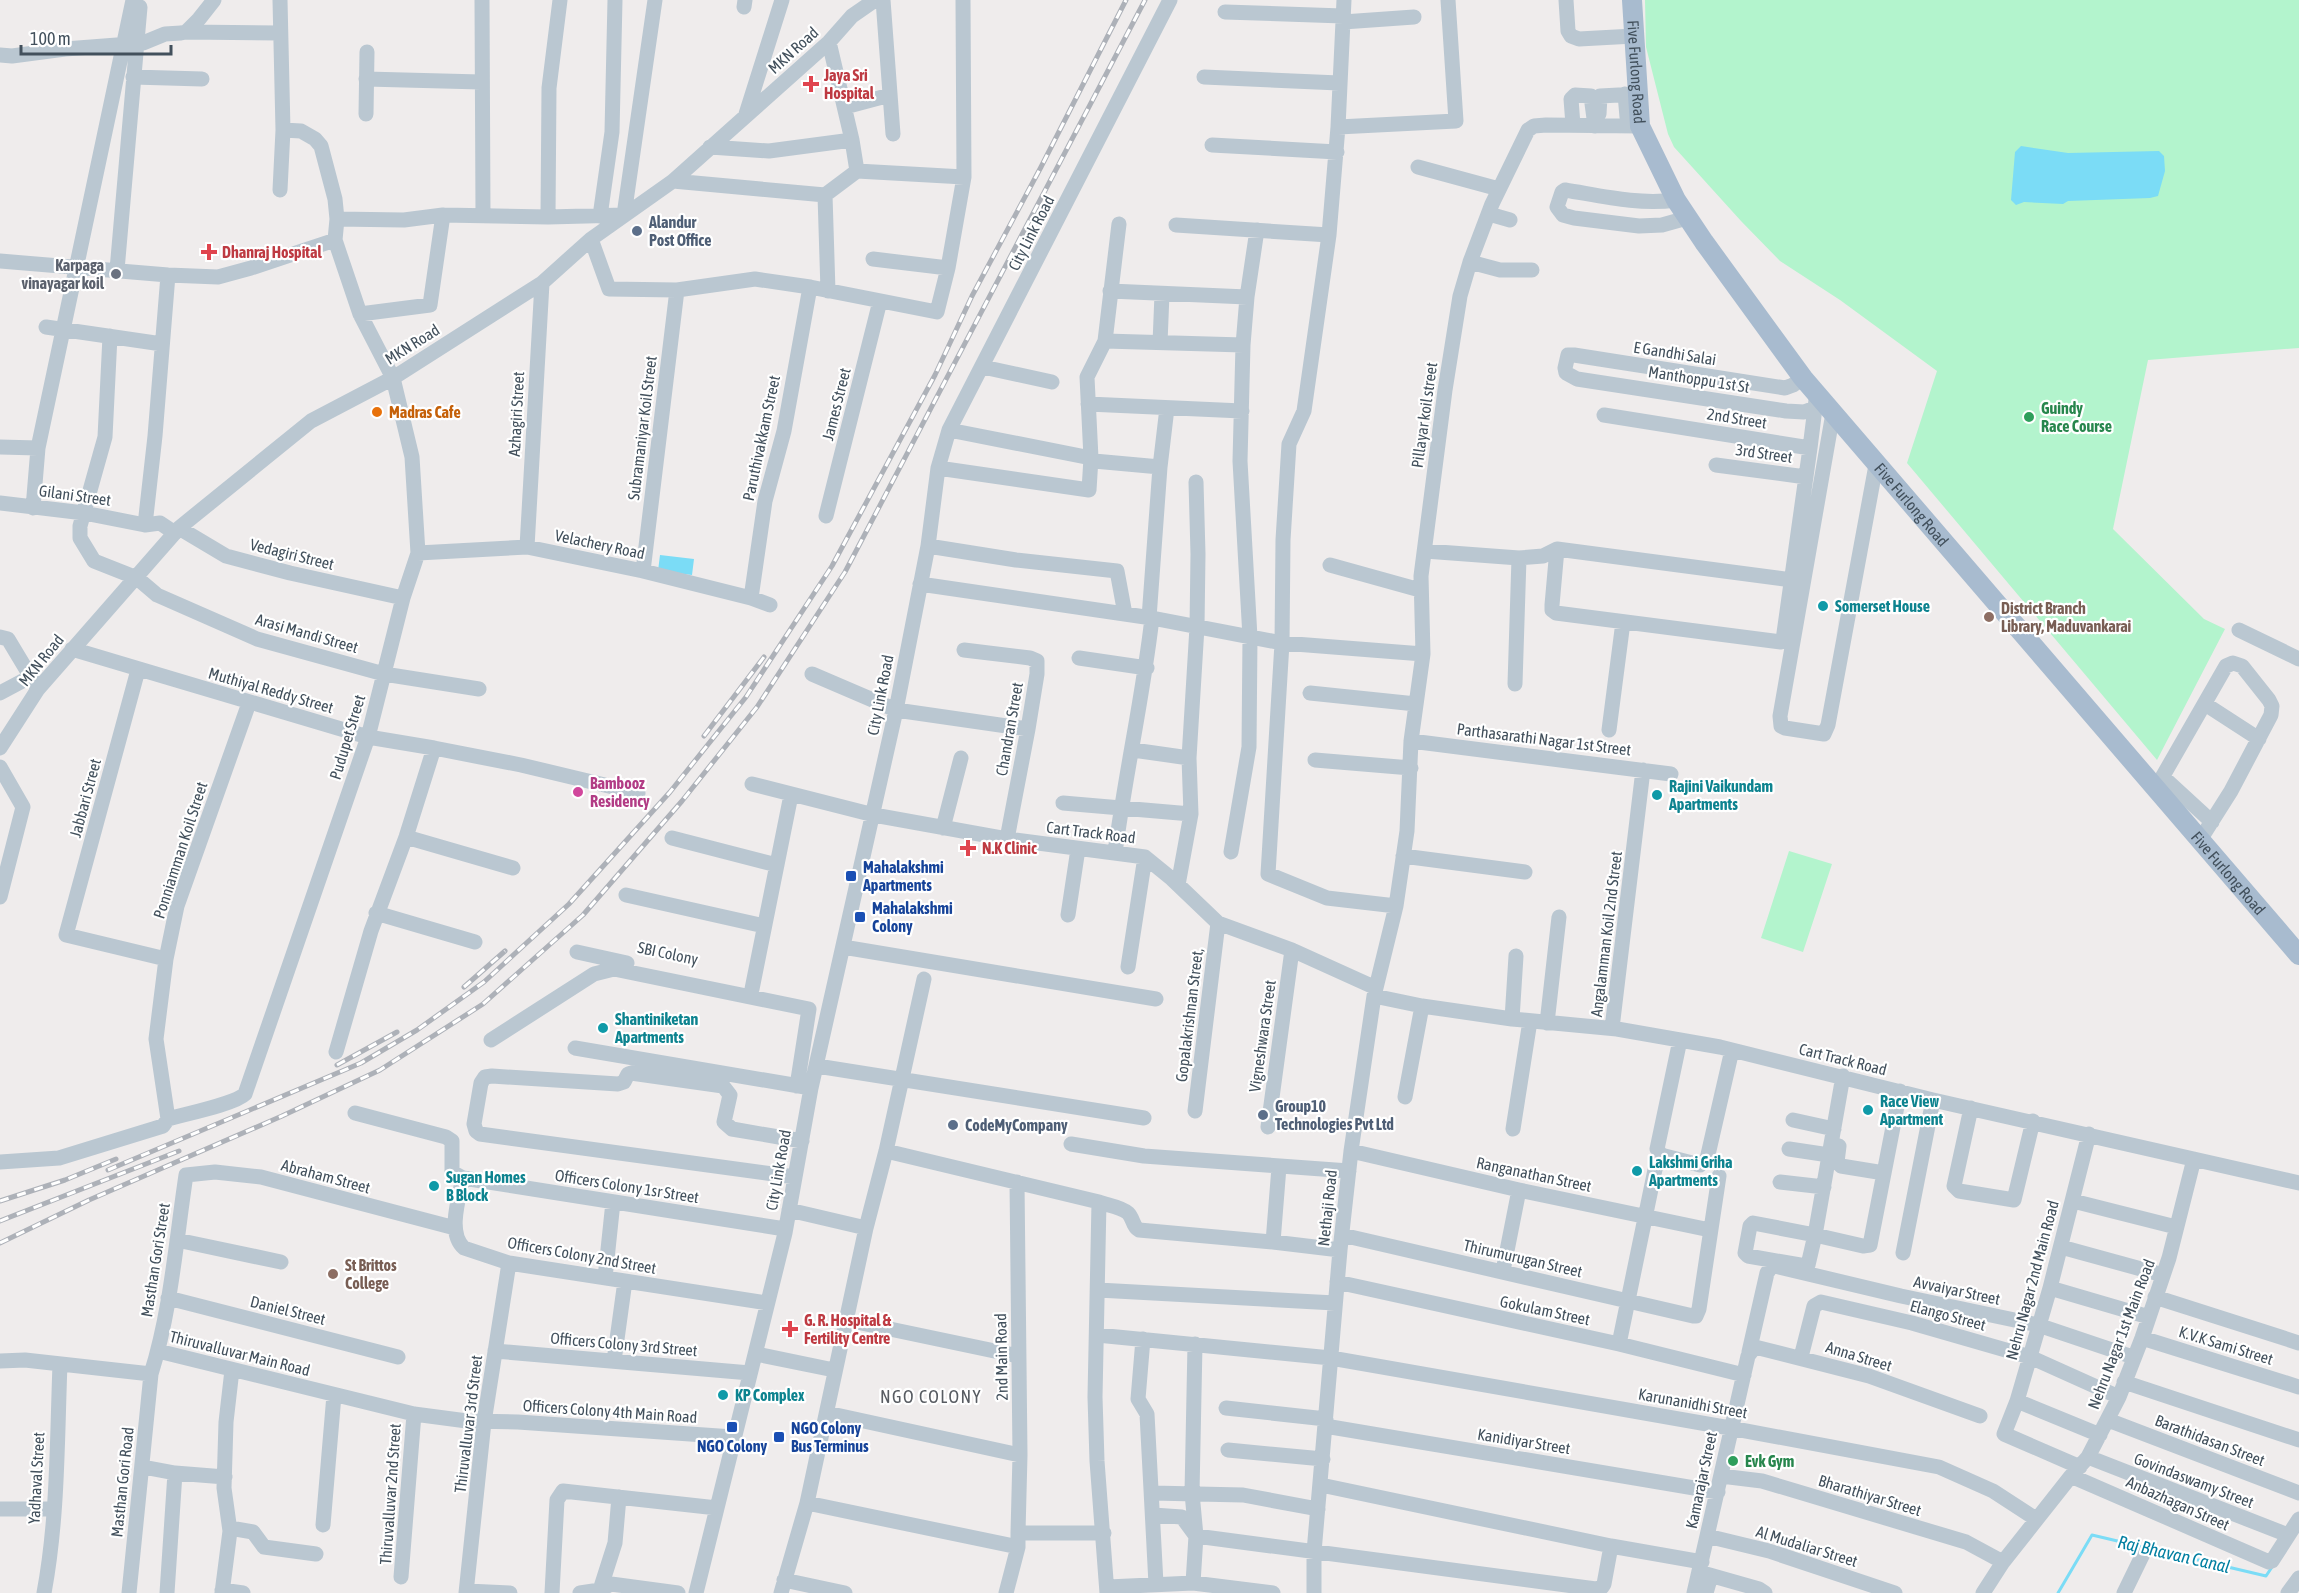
<svg xmlns="http://www.w3.org/2000/svg" width="2299" height="1593" font-family="'Asap Condensed',sans-serif">
	<style>
		.green { fill: #b3f4cd }
		.water { fill: #7bdcf6 }
		.lines { fill: none; stroke-linecap: round; stroke-linejoin: round }
		.stream { stroke: #7bdcf6; stroke-width: 3 }
		.minor { stroke: #bac7d1; stroke-width: 15 }
		.major { stroke: #a8bbcf; stroke-width: 20 }
		.rail-casing { stroke: #adb1b8; stroke-width: 5 }
		.rail { stroke: #fff; stroke-width: 3; stroke-dasharray: 9; stroke-linecap: butt }
		.health-dot { fill: #e0444e; stroke: #fff; stroke-width: 2 }
		.service-dot { fill: #5c6f8a; stroke: #fff; stroke-width: 2 }
		.worship-dot { fill: #6b7280; stroke: #fff; stroke-width: 2 }
		.food-dot { fill: #e8710a; stroke: #fff; stroke-width: 2 }
		.leisure-dot { fill: #2e9e5b; stroke: #fff; stroke-width: 2 }
		.culture-dot { fill: #0f9aa8; stroke: #fff; stroke-width: 2 }
		.education-dot { fill: #8d6e63; stroke: #fff; stroke-width: 2 }
		.hotel-dot { fill: #d1479c; stroke: #fff; stroke-width: 2 }
		.transit-dot { fill: #1a4fb4; stroke: #fff; stroke-width: 2 }
		.labels { text-anchor: middle; dominant-baseline: central; stroke-width: 4.5; stroke-linejoin: round; paint-order: stroke }
		.street-label { font-size: 16px; fill: #42505c; stroke: #fff }
		.health-label { font-size: 16px; font-weight: bold; fill: #be3a42; stroke: #fff; text-anchor: start }
		.service-label { font-size: 16px; font-weight: bold; fill: #4e5e75; stroke: #fff; text-anchor: start }
		.worship-label { font-size: 16px; font-weight: bold; fill: #5b616d; stroke: #fff; text-anchor: end }
		.leisure-label { font-size: 16px; font-weight: bold; fill: #27864d; stroke: #fff; text-anchor: start }
		.food-label { font-size: 16px; font-weight: bold; fill: #c56008; stroke: #fff; text-anchor: start }
		.culture-label { font-size: 16px; font-weight: bold; fill: #0d838f; stroke: #fff; text-anchor: start }
		.education-label { font-size: 16px; font-weight: bold; fill: #785e54; stroke: #fff; text-anchor: start }
		.hotel-label { font-size: 16px; font-weight: bold; fill: #b23c85; stroke: #fff; text-anchor: start }
		.transit-label { font-size: 16px; font-weight: bold; fill: #164399; stroke: #fff; text-anchor: start }
		.neighbourhood-label { font-size: 18px; letter-spacing: 1.5px; fill: #585c62; stroke: #fff }
		.water-label { font-size: 18px; font-style: italic; fill: #027fa1; stroke: #fff }
	</style>
	<rect width="100%" height="100%" fill="#efecec"/>
	<path class="green" d="M1645 0H2299V348L2148 360 2113 529 2204 619 2225 629 2157 760 1907 463 1937 371 1840 300 1780 261 1741 221 1674 147 1668 134 1646 47Z
		M1789 851 1832 864 1803 952 1761 938Z"/>
	<path class="water" d="M2021 146 2068 153 2159 151 2164 156 2165 171 2158 196 2150 198 2068 201 2063 204 2024 202 2016 205 2011 200 2015 152Z
		M660 555 694 559 692 575 658 571Z"/>
	<g class="lines">
		<path class="stream" d="M2058 1593 2092 1535 2266 1576 2272 1567"/>
		<path class="minor" d="M482 0 483 215
			M883 0 893 134
			M1344 0 1338 127 1329 235 1304 411 1289 444 1283 540 1282 643 1268 874 1327 898 1396 906
			M1566 0 1568 31 1571 36 1579 39 1634 36
			M744 7 745 0
			M1225 12 1343 16
			M1343 22 1414 17
			M186 32 279 33
			M0 55 12 56 65 49 143 43 165 34 181 33 186 32 199 19 214 0
			M133 77 202 79
			M1204 77 1339 83
			M366 79 481 82
			M1625 94 1627 117
			M845 107 890 95
			M366 114 367 52
			M746 114 782 0
			M1599 114 1600 96 1638 94
			M1573 125 1571 99 1575 95 1591 96 1595 126
			M1338 127 1456 121 1448 0
			M1212 145 1337 152
			M710 147 769 151 852 140
			M1418 167 1499 189
			M857 171 964 177
			M673 181 825 195 857 171 852 140 829 42
			M280 190 283 130
			M825 195 828 291
			M1676 200C1638 205 1602 196 1565 190L1562 192 1557 207 1563 215 1574 218 1639 226 1662 225 1687 218
			M1489 214 1510 220
			M600 216 612 132 615 0
			M548 217 549 88 560 0
			M337 219 404 220 443 215 548 217 624 215 655 0
			M1176 225 1329 235
			M591 239 609 289 677 290 755 279 810 287 937 312 948 268 964 177 963 0
			M873 259 948 268
			M0 261 168 275 218 277 251 268 335 240
			M1470 262 1500 270H1532
			M117 270 140 7
			M1110 291 1247 297
			M360 314 430 305 443 215
			M46 327 162 344
			M110 336 105 437 80 526V538L94 561 137 578 157 595 257 639 384 674 479 689
			M1105 341 1243 345
			M1160 343 1162 294
			M983 367 1052 382
			M1803 378 1793 385 1785 388 1574 355H1568L1565 368 1566 373 1577 379 1786 411 1804 412 1815 408
			M1088 404 1242 411
			M1833 413 1780 716 1781 726 1785 728 1824 734 1828 725 1876 465
			M1604 415 1810 448 1816 400
			M949 430 1091 458 1094 461 1160 467 1149 618
			M0 447 38 448
			M1716 465 1806 477
			M1160 467 1167 408
			M938 468 1089 490 1091 458 1087 377 1105 341 1119 224
			M0 503 84 513 145 525 160 523 175 533
			M33 508 38 448 133 0
			M826 516 880 301
			M145 525 155 436 168 275
			M179 528 226 556 290 573 403 598
			M928 546 1016 560 1117 571 1125 614
			M527 547 542 283
			M1557 549 1552 605V610L1556 613 1781 642 1783 640 1810 448
			M1425 551 1519 558 1543 556 1557 549 1792 580
			M418 553 527 547 643 571 751 598 770 605
			M1330 565 1420 590
			M643 571 677 290
			M920 584 1152 618 1282 643 1423 654
			M751 598 765 501 784 431 810 287
			M2239 630 2299 659
			M0 637 8 639 38 689
			M72 649 368 737 434 748 521 765 638 793
			M964 650 1030 658 1037 661V674L1028 729 1007 839
			M1079 658 1147 668
			M138 670 66 935 166 959
			M812 674 896 710 1028 729
			M1515 684 1519 558
			M0 693 30 677
			M1310 693 1416 704
			M2205 704 2259 739
			M1609 730 1623 622
			M1411 741 1671 774
			M0 748 38 689 179 528 311 421 393 378 542 283 591 239 673 181 829 42 852 16 875 0
			M1133 750 1189 758
			M1315 760 1411 768
			M0 767 23 807 0 897
			M2163 777 2212 822
			M752 784 874 815 1007 839 1145 857 1172 879 1218 923 1292 950 1376 988
			M2156 788 2226 666 2233 663 2242 666 2269 700 2272 706 2271 715 2231 791 2200 840
			M1063 803 1191 814
			M943 828 961 758
			M406 837 513 868
			M672 838 777 865
			M1231 852 1249 747 1250 637 1240 461 1243 345 1247 297 1257 230
			M1115 853C1125 775 1143 697 1152 618
			M1403 856 1525 872
			M1178 885 1191 814 1189 758 1197 627 1198 554 1196 482
			M626 895 764 926
			M376 913 475 942
			M1068 915 1078 849
			M843 947 1156 999
			M577 952 627 963
			M1128 967 1145 857
			M752 989 791 795
			M1374 996 1422 1006 1512 1019 1617 1029 1720 1047 1933 1100 2299 1183
			M1512 1019 1516 956
			M1547 1023 1559 917
			M1612 1028 1643 770
			M491 1040 594 974 614 969 809 1009 797 1086
			M1680 1040 1657 1149 1661 1155 1700 1165 1707 1159 1732 1050
			M575 1048 805 1087
			M336 1052 371 931 406 837 434 748
			M817 1066 1144 1118
			M1843 1076 1815 1235 1753 1223 1750 1226 1745 1253 1748 1256 1806 1266 1808 1265 1815 1235 1863 1246 1870 1245 1900 1091
			M1405 1097 1422 1006
			M1971 1108 1954 1186 1959 1191 2014 1200 2033 1121
			M1195 1111 1218 923
			M355 1113 446 1137 452 1141V1172L463 1178 785 1229
			M168 1119 156 1039 166 959 177 906 249 703
			M1793 1120 1834 1129
			M1268 1127 1292 950
			M1513 1129 1530 1021
			M1071 1144 1144 1156 1349 1171
			M1839 1146 1837 1162 1841 1166 1884 1173
			M1789 1149 1829 1155
			M886 1151 1099 1202C1107 1205 1122 1207 1128 1213 1134 1219 1132 1226 1139 1230L1273 1242 1279 1167
			M1351 1151 1519 1190 1710 1230
			M0 1162 59 1158 163 1126 168 1119C185 1114 235 1104 245 1094L368 737 403 598 418 553 412 457 393 378 360 314 335 240 337 219 335 199 321 146 315 139 301 131 283 130 280 0
			M795 1177 480 1134 476 1131 474 1124 481 1083 485 1077 492 1076 618 1084 624 1082 628 1074 631 1073 723 1086 730 1095 724 1122 732 1129 802 1141
			M463 1178C459 1198 447 1233 464 1248L509 1263 767 1303
			M1780 1182 1824 1187
			M2073 1201 2176 1227
			M1099 1202 1095 1397 1097 1461 1107 1593
			M789 1210 866 1228
			M1342 1235 1693 1316H1696L1699 1309 1719 1176
			M177 1240 281 1262
			M1273 1242 1340 1250
			M2061 1247 2163 1275
			M1903 1253 1933 1100
			M1503 1271 1519 1190
			M605 1278 613 1202
			M1337 1282 1619 1344 1744 1375
			M2050 1288 2149 1317
			M1098 1290 1335 1303
			M2155 1297 2299 1343
			M168 1298 398 1357
			M847 1320 1018 1356
			M1097 1335 1331 1358 1730 1428 1939 1467 1993 1491 2036 1519
			M2142 1338 2299 1387
			M1143 1339 1138 1399 1147 1414 1156 1584
			M1195 1344 1192 1493 1196 1536 1193 1583 1273 1593
			M1619 1344 1657 1160
			M158 1351 414 1414 467 1421 518 1422 733 1437
			M495 1351 750 1373
			M1749 1352 1767 1273 1771 1267 1775 1266 1901 1296 2038 1325 2133 1357
			M756 1354 834 1370
			M1801 1357 1814 1306 1821 1302 1912 1323 2030 1357 2119 1397
			M0 1361 25 1360 151 1374
			M614 1361 625 1281
			M2124 1382 2299 1440
			M2017 1401 2100 1435
			M1226 1408 1326 1419
			M827 1413 1020 1455
			M2108 1420 2299 1493
			M1325 1426 1718 1492
			M1228 1450 1323 1459
			M2088 1457 2288 1535
			M143 1467 175 1473 167 1593
			M2080 1467 2004 1434 2017 1401 2050 1288 2089 1134
			M175 1473 225 1477
			M1721 1476 1762 1481 1966 1542 2003 1562
			M2071 1476 2269 1562 2272 1561 2299 1519
			M1321 1485 1611 1546 1702 1562
			M1152 1493 1243 1495 1318 1509
			M807 1503 1018 1547
			M0 1509H53
			M1153 1515 1182 1517 1196 1536 1596 1589 1602 1587 1604 1584 1611 1546
			M323 1525 334 1395
			M230 1528 253 1532 264 1547 316 1554
			M1018 1533H1104
			M1707 1536 1769 1551 1895 1593
			M1699 1572 1759 1589 1765 1593
			M401 1577 414 1414
			M784 1580 845 1593
			M1108 1587 1193 1583
			M222 1590 243 1593
			M600 1590 615 1543 619 1497
			M467 1591 510 1593
			M44 1593C58 1518 57 1440 60 1364
			M129 1593 151 1374C171 1310 176 1241 186 1175L215 1172 261 1177 455 1228
			M222 1593 230 1531 224 1488 226 1422 232 1370
			M466 1593 484 1422 509 1263
			M552 1593 557 1500 563 1491 717 1508
			M580 1593 600 1590 611 1584 678 1593
			M696 1593 785 1233 811 1088 896 710 928 546 938 468 949 430 1170 0
			M781 1593 807 1503 866 1228 886 1151 924 979
			M1006 1593 1018 1547V1533L1020 1455 1017 1182
			M1314 1593V1552L1340 1250 1351 1151 1374 996 1396 906 1407 831 1411 741 1423 654 1421 576 1445 390 1460 296 1470 262 1492 204 1528 130 1534 126 1546 125 1640 126
			M1694 1593 1748 1356 1755 1347 1869 1376 1980 1416
			M1706 1593 1711 1576
			M1983 1593 2003 1562 2071 1476 2088 1457 2119 1397 2142 1338 2169 1258 2194 1159
			M2124 1593 2143 1554
			M2288 1593 2299 1578"/>
		<path class="major" id="s1" d="M1632 0 1640 126 1676 200 1704 242 1803 378 2299 955"/>
		<g class="rail-casing">
			<path id="rail" d="M704 736 764 657
				M464 987 505 951
				M337 1065 397 1032
				M108 1170 361 1063 417 1030 484 982 569 904 670 792 746 697 832 566 935 375 972 296 1041 167 1126 0
				M0 1201 65 1180 116 1159
				M0 1221 179 1151
				M0 1243 89 1200 282 1116 380 1070 483 1004 583 915 682 801 757 707 845 572 1145 0"/>
		</g>
		<use href="#rail" class="rail"/>
	</g>
	<g class="health-dot">
		<path d="M808 75h6v6h6v6h-6v6h-6v-6h-6v-6h6z"/>
		<path d="M206 243h6v6h6v6h-6v6h-6v-6h-6v-6h6z"/>
		<path d="M965 839h6v6h6v6h-6v6h-6v-6h-6v-6h6z"/>
		<path d="M787 1320h6v6h6v6h-6v6h-6v-6h-6v-6h6z"/>
	</g>
	<g class="service-dot">
		<circle cx="637" cy="231" r="6"/>
		<circle cx="1263" cy="1115" r="6"/>
		<circle cx="953" cy="1125" r="6"/>
	</g>
	<circle class="worship-dot" cx="116" cy="274" r="6"/>
	<circle class="food-dot" cx="377" cy="412" r="6"/>
	<g class="leisure-dot">
		<circle cx="2029" cy="417" r="6"/>
		<circle cx="1733" cy="1461" r="6"/>
	</g>
	<g class="culture-dot">
		<circle cx="1823" cy="606" r="6"/>
		<circle cx="1657" cy="795" r="6"/>
		<circle cx="603" cy="1028" r="6"/>
		<circle cx="1868" cy="1110" r="6"/>
		<circle cx="1637" cy="1171" r="6"/>
		<circle cx="434" cy="1186" r="6"/>
		<circle cx="723" cy="1395" r="6"/>
	</g>
	<g class="education-dot">
		<circle cx="1989" cy="617" r="6"/>
		<circle cx="333" cy="1274" r="6"/>
	</g>
	<circle class="hotel-dot" cx="578" cy="792" r="6"/>
	<g class="transit-dot">
		<rect x="845" y="870" width="12" height="12" rx="3"/>
		<rect x="854" y="911" width="12" height="12" rx="3"/>
		<rect x="726" y="1421" width="12" height="12" rx="3"/>
		<rect x="773" y="1431" width="12" height="12" rx="3"/>
	</g>
	<g class="labels">
		<g class="street-label">
			<text transform="translate(793 50) rotate(-42)">MKN Road</text>
			<text stroke="none"><textPath href="#s1" startOffset="72">Five Furlong Road</textPath></text>
			<text transform="translate(1031 233) rotate(-63)">City Link Road</text>
			<text transform="translate(412 344) rotate(-32)">MKN Road</text>
			<text transform="translate(1675 353) rotate(9)">E Gandhi Salai</text>
			<text transform="translate(1699 379) rotate(9)">Manthoppu 1st St</text>
			<text transform="translate(836 404) rotate(-76)">James Street</text>
			<text transform="translate(516 414) rotate(-87)">Azhagiri Street</text>
			<text transform="translate(1424 415) rotate(-82)">Pillayar koil street</text>
			<text transform="translate(1737 418) rotate(9)">2nd Street</text>
			<text transform="translate(642 428) rotate(-83)">Subramaniyar Koil Street</text>
			<text transform="translate(761 438) rotate(-78)">Paruthivakkam Street</text>
			<text transform="translate(1764 453) rotate(8)">3rd Street</text>
			<text transform="translate(75 495) rotate(8)">Gilani Street</text>
			<text stroke="none"><textPath href="#s1" startOffset="594">Five Furlong Road</textPath></text>
			<text transform="translate(600 544) rotate(12)">Velachery Road</text>
			<text transform="translate(292 554) rotate(14)">Vedagiri Street</text>
			<text transform="translate(307 633) rotate(16)">Arasi Mandi Street</text>
			<text transform="translate(41 660) rotate(-51)">MKN Road</text>
			<text transform="translate(271 690) rotate(16)">Muthiyal Reddy Street</text>
			<text transform="translate(880 695) rotate(-79)">City Link Road</text>
			<text transform="translate(1009 729) rotate(-80)">Chandran Street</text>
			<text transform="translate(347 737) rotate(-73)">Pudupet Street</text>
			<text transform="translate(1544 739) rotate(7)">Parthasarathi Nagar 1st Street</text>
			<text transform="translate(85 798) rotate(-75)">Jabbari Street</text>
			<text transform="translate(1091 832) rotate(7)">Cart Track Road</text>
			<text transform="translate(180 850) rotate(-72)">Ponniamman Koil Street</text>
			<text stroke="none"><textPath href="#s1" startOffset="1080">Five Furlong Road</textPath></text>
			<text transform="translate(1606 934) rotate(-83)">Angalamman Koil 2nd Street</text>
			<text transform="translate(668 953) rotate(12)">SBI Colony</text>
			<text transform="translate(1189 1015) rotate(-83)">Gopalakrishnan Street,</text>
			<text transform="translate(1262 1036) rotate(-82)">Vigneshwara Street</text>
			<text transform="translate(1843 1059) rotate(14)">Cart Track Road</text>
			<text transform="translate(778 1170) rotate(-80)">City Link Road</text>
			<text transform="translate(1534 1174) rotate(12)">Ranganathan Street</text>
			<text transform="translate(326 1176) rotate(15)">Abraham Street</text>
			<text transform="translate(627 1186) rotate(9)">Officers Colony 1sr Street</text>
			<text transform="translate(1327 1208) rotate(-84)">Nethaji Road</text>
			<text transform="translate(582 1255) rotate(10)">Officers Colony 2nd Street</text>
			<text transform="translate(1523 1258) rotate(13)">Thirumurugan Street</text>
			<text transform="translate(155 1260) rotate(-81)">Masthan Gori Street</text>
			<text transform="translate(2032 1280) rotate(-75)">Nehru Nagar 2nd Main Road</text>
			<text transform="translate(1957 1290) rotate(12)">Avvaiyar Street</text>
			<text transform="translate(288 1310) rotate(14)">Daniel Street</text>
			<text transform="translate(1545 1310) rotate(12)">Gokulam Street</text>
			<text transform="translate(1948 1315) rotate(15)">Elango Street</text>
			<text transform="translate(2121 1334) rotate(-69)">Nehru Nagar 1st Main Road</text>
			<text transform="translate(624 1344) rotate(5)">Officers Colony 3rd Street</text>
			<text transform="translate(2226 1345) rotate(17)">K.V.K Sami Street</text>
			<text transform="translate(240 1353) rotate(14)">Thiruvalluvar Main Road</text>
			<text transform="translate(1859 1356) rotate(17)">Anna Street</text>
			<text transform="translate(1001 1357) rotate(-91)">2nd Main Road</text>
			<text transform="translate(1693 1403) rotate(10)">Karunanidhi Street</text>
			<text transform="translate(610 1411) rotate(4)">Officers Colony 4th Main Road</text>
			<text transform="translate(468 1424) rotate(-83)">Thiruvalluvar 3rd Street</text>
			<text transform="translate(2210 1440) rotate(21)">Barathidasan Street</text>
			<text transform="translate(1524 1441) rotate(9)">Kanidiyar Street</text>
			<text transform="translate(36 1478) rotate(-87)">Yadhaval Street</text>
			<text transform="translate(1701 1480) rotate(-78)">Kamarajar Street</text>
			<text transform="translate(2194 1480) rotate(21)">Govindaswamy Street</text>
			<text transform="translate(122 1482) rotate(-84)">Masthan Gori Road</text>
			<text transform="translate(390 1494) rotate(-86)">Thiruvalluvar 2nd Street</text>
			<text transform="translate(1870 1495) rotate(17)">Bharathiyar Street</text>
			<text transform="translate(2178 1503) rotate(24)">Anbazhagan Street</text>
			<text transform="translate(1807 1546) rotate(17)">Al Mudaliar Street</text>
		</g>
		<g class="health-label">
			<text x="824" y="75">Jaya Sri<tspan x="824" dy="18">Hospital</tspan></text>
			<text x="222" y="252">Dhanraj Hospital</text>
			<text x="982" y="848">N.K Clinic</text>
			<text x="804" y="1320">G. R. Hospital &amp;<tspan x="804" dy="18">Fertility Centre</tspan></text>
		</g>
		<g class="service-label">
			<text x="649" y="222">Alandur<tspan x="649" dy="18">Post Office</tspan></text>
			<text x="1275" y="1106">Group10<tspan x="1275" dy="18">Technologies Pvt Ltd</tspan></text>
			<text x="965" y="1125">CodeMyCompany</text>
		</g>
		<g class="worship-label">
			<text x="104" y="265">Karpaga<tspan x="104" dy="18">vinayagar koil</tspan></text>
		</g>
		<g class="leisure-label">
			<text x="2041" y="408">Guindy<tspan x="2041" dy="18">Race Course</tspan></text>
			<text x="1745" y="1461">Evk Gym</text>
		</g>
		<g class="food-label">
			<text x="389" y="412">Madras Cafe</text>
		</g>
		<g class="culture-label">
			<text x="1835" y="606">Somerset House</text>
			<text x="1669" y="786">Rajini Vaikundam<tspan x="1669" dy="18">Apartments</tspan></text>
			<text x="615" y="1019">Shantiniketan<tspan x="615" dy="18">Apartments</tspan></text>
			<text x="1880" y="1101">Race View<tspan x="1880" dy="18">Apartment</tspan></text>
			<text x="1649" y="1162">Lakshmi Griha<tspan x="1649" dy="18">Apartments</tspan></text>
			<text x="446" y="1177">Sugan Homes<tspan x="446" dy="18">B Block</tspan></text>
			<text x="735" y="1395">KP Complex</text>
		</g>
		<g class="education-label">
			<text x="2001" y="608">District Branch<tspan x="2001" dy="18">Library, Maduvankarai</tspan></text>
			<text x="345" y="1265">St Brittos<tspan x="345" dy="18">College</tspan></text>
		</g>
		<g class="hotel-label">
			<text x="590" y="783">Bambooz<tspan x="590" dy="18">Residency</tspan></text>
		</g>
		<g class="transit-label">
			<text x="863" y="867">Mahalakshmi<tspan x="863" dy="18">Apartments</tspan></text>
			<text x="872" y="908">Mahalakshmi<tspan x="872" dy="18">Colony</tspan></text>
			<text x="791" y="1428">NGO Colony<tspan x="791" dy="18">Bus Terminus</tspan></text>
			<text x="732" y="1446" text-anchor="middle">NGO Colony</text>
		</g>
		<g class="neighbourhood-label">
			<text x="931" y="1396">NGO COLONY</text>
		</g>
		<g class="water-label">
			<text transform="translate(2174 1554) rotate(13)">Raj Bhavan Canal</text>
		</g>
	</g>
	<path d="M21 45v9h150v-9" fill="none" stroke="#42505c" stroke-width="3"/>
	<text x="30" y="45" font-size="18" fill="#42505c" stroke="#ffffff" stroke-width="4.5" paint-order="stroke">100 m</text>
</svg>
